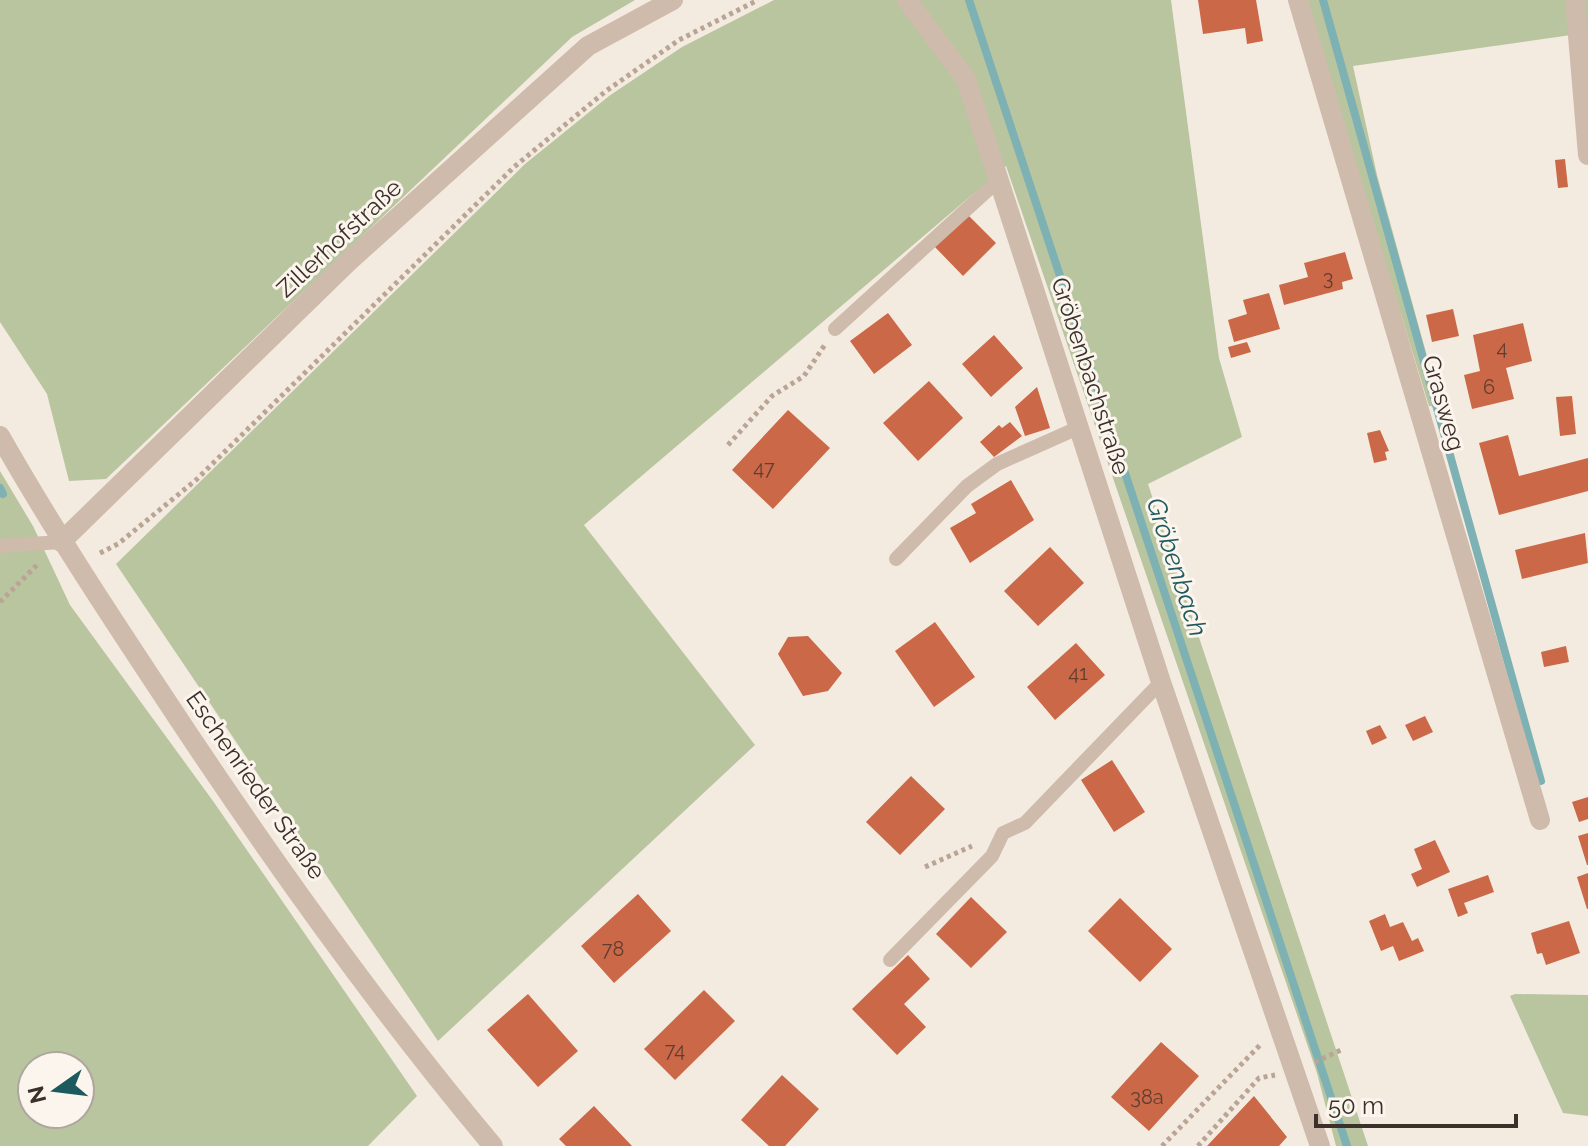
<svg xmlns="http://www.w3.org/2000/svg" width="1588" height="1146" font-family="Raleway,sans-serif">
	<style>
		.green { fill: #b8c59f; fill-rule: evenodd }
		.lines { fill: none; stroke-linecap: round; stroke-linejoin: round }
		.stream { stroke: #7db1b3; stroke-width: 8 }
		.building { fill: #cb6847 }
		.path { stroke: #baa595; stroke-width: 5; stroke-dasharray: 4 4; stroke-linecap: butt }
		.service { stroke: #cebbab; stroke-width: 14 }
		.minor { stroke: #cebbab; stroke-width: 20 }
		.tertiary { stroke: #cebbab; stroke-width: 20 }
		.labels { text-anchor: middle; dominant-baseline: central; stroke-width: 6; stroke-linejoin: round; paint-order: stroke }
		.number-label { font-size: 20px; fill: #5f3e31 }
		.street-label { font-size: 24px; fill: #3b302a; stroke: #fbf5ed }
		.water-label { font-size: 26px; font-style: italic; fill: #1d5a5f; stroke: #fbf5ed }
	</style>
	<rect width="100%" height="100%" fill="#f4ebe0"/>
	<path class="green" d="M0 0H635L572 37 106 479 69 481 47 394 0 322Z
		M774 0H1171L1219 358 1242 437 1148 484 1368 1146H1336L1317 1073 1006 166 584 525 755 745 438 1041 116 564 525 164 609 96 682 47Z
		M1305 0H1588V64L1585 33 1353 66 1377 175 1441 407 1429 406Z
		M0 471 33 526 70 605 213 801 417 1096 368 1146H0ZM32 1066H80V1114H32Z
		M1515 994 1588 995V1116L1563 1113 1510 996Z"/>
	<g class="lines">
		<path class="stream" d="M969 0 1347 1146
			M1323 0 1541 781
			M0 488 3 494"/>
	</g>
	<path class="building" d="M1198 0H1256L1263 41 1247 44 1245 28 1203 34Z
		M1565 159 1568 187 1558 188 1555 160Z
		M967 214 996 243 963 276 934 246Z
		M1345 252 1353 279 1342 282 1343 289 1284 305 1279 285 1308 277 1304 263Z
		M1269 293 1280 329 1234 342 1228 320 1247 314 1243 300Z
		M1453 309 1459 336 1432 342 1426 315Z
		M888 313 912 345 874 374 850 341Z
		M1523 323 1532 361 1506 368 1514 399 1472 409 1464 375 1480 371 1473 335Z
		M994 335 1023 368 991 397 962 364Z
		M1247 342 1251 352 1231 358 1228 347Z
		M929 381 963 418 918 461 883 423Z
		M1037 387 1050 428 1025 436 1015 407Z
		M1572 396 1576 434 1560 436 1556 397Z
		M788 410 830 448 773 509 732 470Z
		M1010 422 1022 436 994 457 980 442 999 425 1002 428Z
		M1380 430 1389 451 1385 452 1387 460 1374 463 1367 433Z
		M1508 435 1519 476 1588 458V491L1499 515 1479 443Z
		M1011 480 1034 520 970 563 950 528 976 513 971 504Z
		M1585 533 1588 563 1522 579 1515 550Z
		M1050 547 1084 583 1038 626 1004 591Z
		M935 622 975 677 934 707 895 651Z
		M808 636 842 673 828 691 803 696 778 654 788 637Z
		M1076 643 1105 675 1055 720 1027 687Z
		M1566 646 1569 662 1544 667 1541 652Z
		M1425 716 1433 732 1413 741 1405 725Z
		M1380 725 1387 738 1372 745 1366 731Z
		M1112 760 1145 812 1114 832 1081 780Z
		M911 776 945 809 900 855 866 822Z
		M1588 797V819L1579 822 1572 802Z
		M1588 833V865H1587L1578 836Z
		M1435 840 1450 872 1417 887 1411 874 1422 869 1414 849Z
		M1588 873V909H1587L1577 877Z
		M1488 875 1494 892 1464 903 1468 913 1458 917 1448 889Z
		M638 894 671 931 614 983 581 946Z
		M971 897 1007 932 971 968 936 934Z
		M1120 898 1172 949 1140 982 1088 931Z
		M1385 914 1390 927 1403 922 1412 941 1418 938 1424 951 1399 961 1393 946 1381 951 1369 921Z
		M1569 921 1580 953 1546 965 1542 953 1537 954 1531 933Z
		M908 955 930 979 904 1004 926 1027 897 1055 852 1009Z
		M704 990 735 1021 675 1080 644 1049Z
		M528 994 578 1051 538 1087 487 1030Z
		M1161 1042 1199 1076 1149 1131 1111 1097Z
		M782 1075 819 1109 785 1146H769L741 1120Z
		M1254 1096 1287 1137 1279 1146H1207Z
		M594 1106 632 1146H566L559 1139Z"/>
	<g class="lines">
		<path class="path" d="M728 445 772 396 804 376 826 343
			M100 553 118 544 196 480 514 167 606 91 679 40 758 0
			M0 602 39 563
			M925 867 972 846
			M1315 1062 1343 1049
			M1162 1146 1261 1044
			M1198 1146 1259 1078 1275 1075"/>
		<path class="service" d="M835 329 1001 178
			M0 546 61 542
			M896 559 967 486 997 464 1080 427
			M890 960 992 856 1003 833 1025 823 1161 682"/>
		<path class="minor" d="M907 0 966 79 1161 682 1320 1146
			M1298 0 1540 820
			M1575 0 1588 155"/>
		<path class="tertiary" d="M0 436C51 526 107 611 164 697 266 852 374 1004 493 1146
			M61 542 347 263 588 46 673 0"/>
	</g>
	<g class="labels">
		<g class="number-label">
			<text x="1328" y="278">3</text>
			<text x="1502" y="348">4</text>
			<text x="1489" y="387">6</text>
			<text x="764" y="468">47</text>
			<text x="1078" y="673">41</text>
			<text x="613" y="949">78</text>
			<text x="675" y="1050">74</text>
			<text x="1147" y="1097">38a</text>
		</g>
		<g class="street-label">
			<text transform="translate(339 238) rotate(-43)">Zillerhofstraße</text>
			<text transform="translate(1091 376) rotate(72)">Gröbenbachstraße</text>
			<text transform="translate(1444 403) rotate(74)">Grasweg</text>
			<text transform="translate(256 785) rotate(55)">Eschenrieder Straße</text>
		</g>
		<g class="water-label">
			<text transform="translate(1177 567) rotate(72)">Gröbenbach</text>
		</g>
	</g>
	<g transform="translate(56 1090) rotate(256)"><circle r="38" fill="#fbf5ed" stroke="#aea69f" stroke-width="2"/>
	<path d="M0-6L14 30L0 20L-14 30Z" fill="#1d5a5f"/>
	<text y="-12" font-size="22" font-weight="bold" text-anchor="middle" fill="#3b302a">N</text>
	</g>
	<path d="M1316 1114v12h200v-12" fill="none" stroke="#3b302a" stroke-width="4"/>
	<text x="1328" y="1114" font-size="24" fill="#3b302a" stroke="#fbf5ed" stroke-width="6" paint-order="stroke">50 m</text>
</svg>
